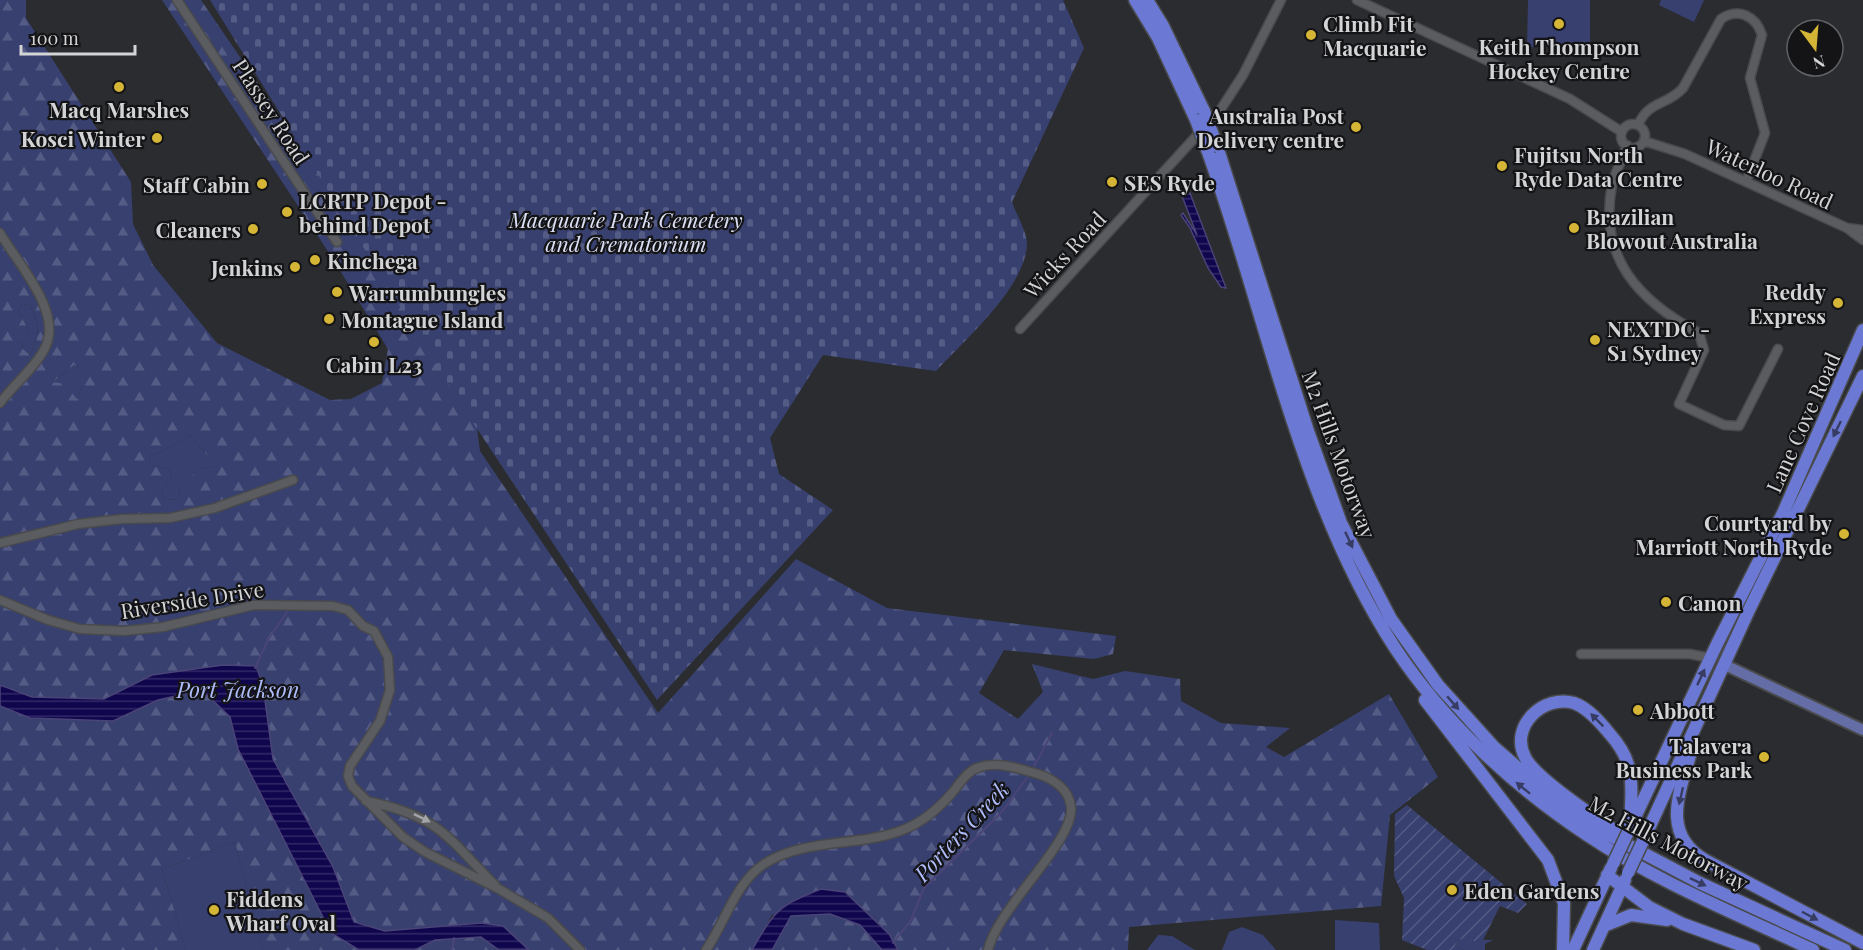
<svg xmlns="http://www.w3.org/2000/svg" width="1863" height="950" font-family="'Playfair Display',serif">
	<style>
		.green { fill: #384070 }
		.forest { fill: url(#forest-firs); fill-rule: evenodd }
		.cemetery { fill: url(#cemetery-stones) }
		.garden { fill: url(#garden-furrows) }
		.water { fill: url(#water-rules); stroke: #4a4477; stroke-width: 1.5 }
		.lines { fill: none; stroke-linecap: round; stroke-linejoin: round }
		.stream { stroke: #4a4477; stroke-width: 2 }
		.minor-casing { stroke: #494a4c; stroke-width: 11 }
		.major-casing { stroke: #494a4c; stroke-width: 14 }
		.highway-casing { stroke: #494a4c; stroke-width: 15 }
		.minor { stroke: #5b5c60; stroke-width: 8 }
		.major { stroke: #656da6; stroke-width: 10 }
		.highway { stroke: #6b79d5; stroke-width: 12 }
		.highway-bridge-casing { stroke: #494a4c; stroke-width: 15; stroke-linecap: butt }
		.highway-bridge { stroke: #6b79d5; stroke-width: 12 }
		.oneway { fill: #373c62 }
		.oneway2 { fill: #a3a4a7 }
		.poi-dot { fill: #d4b535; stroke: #141416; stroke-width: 2 }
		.labels { text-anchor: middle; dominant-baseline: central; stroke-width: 4.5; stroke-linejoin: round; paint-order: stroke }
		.poi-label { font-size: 21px; font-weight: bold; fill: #d3d4d6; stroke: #141416; text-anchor: start }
		.street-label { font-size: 21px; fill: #d3d4d6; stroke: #141416 }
		.park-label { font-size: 21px; font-style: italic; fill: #dce1f7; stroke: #141416 }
		.water-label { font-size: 22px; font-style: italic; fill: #afbcfb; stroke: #141416 }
	</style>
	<defs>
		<pattern id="forest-firs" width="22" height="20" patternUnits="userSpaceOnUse" patternTransform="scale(1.5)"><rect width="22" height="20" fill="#384070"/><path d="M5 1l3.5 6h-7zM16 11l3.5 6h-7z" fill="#545b84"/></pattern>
		<pattern id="cemetery-stones" width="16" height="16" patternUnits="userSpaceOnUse" patternTransform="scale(1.5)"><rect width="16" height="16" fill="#384070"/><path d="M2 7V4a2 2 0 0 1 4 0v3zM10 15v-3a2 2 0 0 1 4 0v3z" fill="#545b84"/></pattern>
		<pattern id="garden-furrows" width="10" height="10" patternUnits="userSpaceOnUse" patternTransform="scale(1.5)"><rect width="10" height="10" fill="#384070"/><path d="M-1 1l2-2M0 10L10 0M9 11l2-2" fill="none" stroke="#545b84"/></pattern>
		<pattern id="water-rules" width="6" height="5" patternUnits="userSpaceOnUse" patternTransform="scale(1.5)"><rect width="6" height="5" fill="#0f064e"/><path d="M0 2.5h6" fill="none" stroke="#312967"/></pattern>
	</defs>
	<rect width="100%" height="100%" fill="#2b2c2f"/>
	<path class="green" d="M1528 0H1590V48L1527 47Z
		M1661 0H1704L1694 22 1659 5Z
		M22 304 30 305C39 324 41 337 30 355L23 349 21 341 30 332 18 311Z
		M74 365 80 369 82 386 77 399 52 383Z
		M190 435 206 454 220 466 201 468 180 487 179 499 165 500 161 492 172 479 169 469 151 465 149 456 164 451Z
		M235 842 263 950H186L162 869Z
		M1335 920 1379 923 1380 950H1335Z
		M1242 927 1263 935 1276 950H1222L1229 932Z
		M1158 935 1172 936 1195 950H1147Z
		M1458 939 1493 940 1485 944V950H1464L1455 946Z"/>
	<path class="forest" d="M0 0H26V18L131 182 133 224 153 265 217 343 330 400 351 399 382 383 388 349 333 259 162 0H201L473 398 480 451 658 713 796 559 887 608 1116 636 1113 654 1094 659 1004 650 979 693 1018 719 1043 692 1032 664 1093 679 1125 671 1180 679 1181 701 1221 723 1290 728 1266 747 1284 757 1389 694 1438 777 1390 815 1381 906 1129 927 1128 950H898L889 934 845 892 772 915 752 950H529L503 926 481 923 384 931 354 922 333 867 273 759 263 686 152 675 104 699 32 697 0 685ZM22 304 30 305C39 323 41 337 30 355L23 349 21 342 30 332 18 311ZM74 365 80 369 77 379 82 386 77 399 71 392 67 393 66 384 53 382ZM190 435 206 454 219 466 201 468 180 486 179 499 165 500 161 492 172 479 169 469 151 465 149 456 164 451Z
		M202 690 230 717 238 749 331 933 359 950H263L235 842 162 869 186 950H0V706L30 718 113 721 158 700Z
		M830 914 860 925 882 950H772L791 916Z
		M481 937 499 950H415L435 940Z"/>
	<path class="cemetery" d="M210 0H1063L1084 48 1012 202C1016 214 1028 233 1027 246 1023 290 965 339 936 371L823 355 770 438 779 474 833 510 657 700 458 400Z"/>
	<path class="garden" d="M1407 805 1527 904 1518 913 1500 906 1482 942 1458 939 1455 946 1464 950H1427L1402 940 1404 898 1394 876 1395 814Z"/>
	<path class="water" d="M1190 193 1226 288 1221 287 1208 268 1190 228 1181 215 1183 213 1197 235 1182 196Z
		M223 665 256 666 263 686 273 759 333 867 354 922 385 931 481 923 503 926 529 950H499L481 937 435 940 415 950H359L331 933 238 749 230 717 202 690 158 700 113 721 30 718 0 706V685L32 697 104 699 152 675Z
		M821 889 845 892 889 934 898 950H882L860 925 830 914 791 916 772 950H752C775 910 778 906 821 889Z"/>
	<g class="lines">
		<path class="stream" d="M255 668 269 638 290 608
			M1032 770 1052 733
			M893 943 911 920 924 888 1001 813 1029 775
			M452 950 454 938"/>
		<g class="minor-casing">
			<path id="minor" d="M177 0 337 242
				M1357 0 1570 99 1622 132
				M1621 136a12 12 0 1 1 24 0a12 12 0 1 1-24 0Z
				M1638 125C1649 100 1667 106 1683 88L1721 19C1738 7 1756 16 1762 35L1750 78 1765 133 1746 182
				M1644 141 1685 154 1847 228 1863 240
				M1627 145C1623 159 1615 171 1612 185 1598 258 1639 301 1699 333L1704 350 1679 404 1724 425 1739 426 1778 349
				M1847 228 1863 230
				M0 233C17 263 65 313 44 350 33 370 13 385 0 403
				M1020 329 1221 109 1243 75 1281 0
				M0 543 78 524 122 519 170 518 215 508 293 480
				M0 600 48 620 80 629 124 631 163 627 254 605 333 606 348 610 363 626 374 631 388 657 390 690 380 721 350 766 348 776 352 786 403 837 425 852 499 889 548 918 580 950
				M1581 654H1690L1710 658
				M366 801C439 816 446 836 495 885
				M706 950C725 923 735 883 764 864 805 838 855 847 900 831 920 824 937 810 951 794 959 785 967 770 980 767 998 761 1020 769 1038 774 1053 779 1069 789 1071 807 1075 841 998 907 988 950"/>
		</g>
		<g class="major-casing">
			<path id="major" d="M1725 665 1863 730"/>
		</g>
		<g class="highway-casing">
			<path id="highway" d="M1135 0 1158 38 1196 120
				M1147 0 1163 26 1204 111
				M1217 146 1308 431 1341 523 1391 619 1438 685 1494 747 1564 808 1588 824 1700 883 1845 950
				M1209 155C1267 317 1300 502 1395 648 1444 722 1513 786 1587 835 1657 882 1737 914 1813 950
				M1425 700 1548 860 1564 903 1563 950
				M1691 752C1679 794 1661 834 1705 860L1863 943
				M1629 830 1717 644 1783 513 1863 330
				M1617 832C1596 818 1535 778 1525 757 1509 726 1544 694 1574 703 1588 708 1600 722 1609 733 1618 743 1626 755 1629 768 1633 786 1631 805 1630 823
				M1644 839 1749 610 1863 376
				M1607 875 1649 907 1683 924 1754 950
				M1604 926 1631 915 1667 920
				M1573 950 1611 868
				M1593 950 1625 880"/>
		</g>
		<use href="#minor" class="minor"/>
		<use href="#major" class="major"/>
		<use href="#highway" class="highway"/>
		<g class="highway-bridge-casing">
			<path id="highway-bridge" d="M1204 111 1217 146
				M1196 120 1209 155
				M1613 864 1629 830
				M1628 873 1644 839"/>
		</g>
		<use href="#highway-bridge" class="highway-bridge"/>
	</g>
	<defs><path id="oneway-solid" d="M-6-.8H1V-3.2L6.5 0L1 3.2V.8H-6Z" transform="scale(1.5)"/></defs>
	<g class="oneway">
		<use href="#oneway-solid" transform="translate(1837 429) rotate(116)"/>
		<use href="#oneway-solid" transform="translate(1349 540) rotate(65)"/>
		<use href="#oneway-solid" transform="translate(1701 677) rotate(-65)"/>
		<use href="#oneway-solid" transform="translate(1453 703) rotate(49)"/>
		<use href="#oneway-solid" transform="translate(1597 720) rotate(-135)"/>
		<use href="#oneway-solid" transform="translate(1523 788) rotate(-141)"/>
		<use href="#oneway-solid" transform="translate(1681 796) rotate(103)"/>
		<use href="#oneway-solid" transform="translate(1698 882) rotate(26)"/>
		<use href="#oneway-solid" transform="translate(1810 916) rotate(28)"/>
	</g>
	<use class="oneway2" href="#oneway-solid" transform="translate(422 818) rotate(26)"/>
	<g class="poi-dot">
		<circle cx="1559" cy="24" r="6"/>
		<circle cx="1311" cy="35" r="6"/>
		<circle cx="119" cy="87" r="6"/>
		<circle cx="1356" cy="127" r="6"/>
		<circle cx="157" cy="138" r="6"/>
		<circle cx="1502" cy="166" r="6"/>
		<circle cx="1112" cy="182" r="6"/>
		<circle cx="262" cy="184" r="6"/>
		<circle cx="287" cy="212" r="6"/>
		<circle cx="1574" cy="228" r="6"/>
		<circle cx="253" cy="229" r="6"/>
		<circle cx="315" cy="260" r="6"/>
		<circle cx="295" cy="267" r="6"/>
		<circle cx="337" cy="292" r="6"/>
		<circle cx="1838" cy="303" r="6"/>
		<circle cx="329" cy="319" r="6"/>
		<circle cx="1595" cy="340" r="6"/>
		<circle cx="374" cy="342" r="6"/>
		<circle cx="1844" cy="534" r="6"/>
		<circle cx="1666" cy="602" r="6"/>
		<circle cx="1638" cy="710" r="6"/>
		<circle cx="1764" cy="757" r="6"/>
		<circle cx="1452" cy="890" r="6"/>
		<circle cx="214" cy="910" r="6"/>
	</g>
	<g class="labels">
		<g class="poi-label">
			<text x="1323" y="23">Climb Fit<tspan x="1323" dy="24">Macquarie</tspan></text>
			<text x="1559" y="46" text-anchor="middle">Keith Thompson<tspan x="1559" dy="24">Hockey Centre</tspan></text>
			<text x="119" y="109" text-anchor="middle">Macq Marshes</text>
			<text x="1344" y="115" text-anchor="end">Australia Post<tspan x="1344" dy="24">Delivery centre</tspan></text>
			<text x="145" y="138" text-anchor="end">Kosci Winter</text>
			<text x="1514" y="154">Fujitsu North<tspan x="1514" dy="24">Ryde Data Centre</tspan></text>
			<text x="1124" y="182">SES Ryde</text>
			<text x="250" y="184" text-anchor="end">Staff Cabin</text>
			<text x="299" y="200">LCRTP Depot -<tspan x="299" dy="24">behind Depot</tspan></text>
			<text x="1586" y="216">Brazilian<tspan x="1586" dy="24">Blowout Australia</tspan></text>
			<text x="241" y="229" text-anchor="end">Cleaners</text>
			<text x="327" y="260">Kinchega</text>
			<text x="283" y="267" text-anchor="end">Jenkins</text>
			<text x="1826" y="291" text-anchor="end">Reddy<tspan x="1826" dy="24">Express</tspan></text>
			<text x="349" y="292">Warrumbungles</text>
			<text x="341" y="319">Montague Island</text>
			<text x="1607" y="328">NEXTDC -<tspan x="1607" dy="24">S1 Sydney</tspan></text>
			<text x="374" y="364" text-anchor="middle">Cabin L23</text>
			<text x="1832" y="522" text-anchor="end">Courtyard by<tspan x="1832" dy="24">Marriott North Ryde</tspan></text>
			<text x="1678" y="602">Canon</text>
			<text x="1650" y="710">Abbott</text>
			<text x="1752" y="745" text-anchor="end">Talavera<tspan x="1752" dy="24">Business Park</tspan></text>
			<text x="1464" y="890">Eden Gardens</text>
			<text x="226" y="898">Fiddens<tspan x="226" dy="24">Wharf Oval</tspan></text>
		</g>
		<g class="street-label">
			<text transform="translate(272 111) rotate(57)">Plassey Road</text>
			<text transform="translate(1770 173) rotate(25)">Waterloo Road</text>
			<text transform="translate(1064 254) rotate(-47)">Wicks Road</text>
			<text transform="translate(1802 422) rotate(-66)">Lane Cove Road</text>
			<text transform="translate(1340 454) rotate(70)">M2 Hills Motorway</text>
			<text transform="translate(192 599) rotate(-9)">Riverside Drive</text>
			<text transform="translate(1669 842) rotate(28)">M2 Hills Motorway</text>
		</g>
		<g class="park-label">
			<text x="626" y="219">Macquarie Park Cemetery<tspan x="626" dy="24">and Crematorium</tspan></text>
		</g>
		<g class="water-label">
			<text x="238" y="689">Port Jackson</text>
			<text transform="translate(961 831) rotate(-47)">Porters Creek</text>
		</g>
	</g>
	<g transform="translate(1815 48) rotate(164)"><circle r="28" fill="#141416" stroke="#606163" stroke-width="1.5"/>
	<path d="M0-4.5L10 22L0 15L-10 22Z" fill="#d4b535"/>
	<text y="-9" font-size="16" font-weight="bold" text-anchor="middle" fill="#d3d4d6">N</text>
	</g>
	<path d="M21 45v9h114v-9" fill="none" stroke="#d3d4d6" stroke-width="3"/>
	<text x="30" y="45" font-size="18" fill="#d3d4d6" stroke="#141416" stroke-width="4.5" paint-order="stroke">100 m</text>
</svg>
